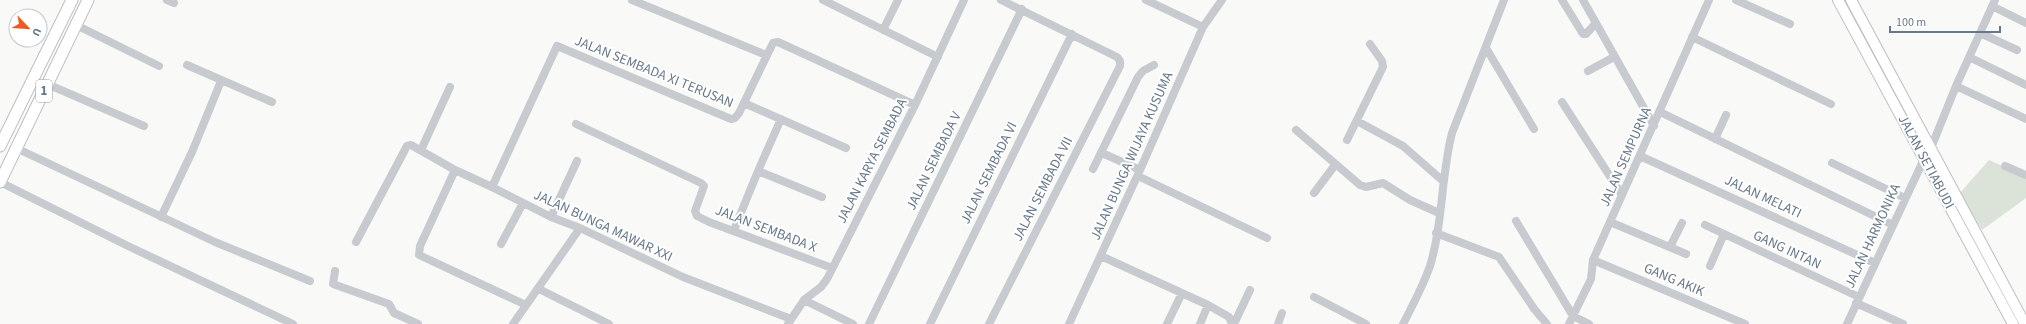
<svg xmlns="http://www.w3.org/2000/svg" width="2026" height="324" font-family="'Source Sans 3',sans-serif">
	<style>
		.green { fill: #dbe2d8 }
		.lines { fill: none; stroke-linecap: round; stroke-linejoin: round }
		.major-casing { stroke: #babec2; stroke-width: 12 }
		.highway-casing { stroke: #b9bdc0; stroke-width: 13 }
		.minor { stroke: #c7cbcf; stroke-width: 8 }
		.major { stroke: #fff; stroke-width: 10 }
		.highway { stroke: #fff; stroke-width: 11 }
		.labels { text-anchor: middle; dominant-baseline: central; stroke-width: 4; stroke-linejoin: round; paint-order: stroke }
		.shield { fill: #fff; stroke: #95a0ad; stroke-width: 1 }
		.shield-label { font-size: 13px; font-weight: bold; fill: #67788a }
		.street-label { font-size: 14px; fill: #67788a; stroke: #fff }
	</style>
	<rect width="100%" height="100%" fill="#f9f9f7"/>
	<path class="green" d="M1989 160 2026 177V198L1982 230 1960 193Z"/>
	<g class="lines">
		<g class="major-casing">
			<path id="major" d="M1838 0 2013 324
				M1851 0 2025 324"/>
		</g>
		<g class="highway-casing">
			<path id="highway" d="M0 146 72 0
				M0 182 88 0"/>
		</g>
		<path class="minor" d="M167 0 174 3
			M632 0 766 55
			M823 0 938 57
			M1146 0 1203 27
			M1562 0 1583 34H1586L1595 24
			M1583 0 1654 126
			M1736 0 1790 24
			M1992 6 2026 23
			M76 25 159 66
			M883 30 898 0
			M1980 33 2017 50
			M1692 37 1831 104
			M1486 48 1534 129
			M1969 57 2026 85
			M187 65 272 102
			M1588 71 1614 57
			M47 84 144 126
			M1956 86 2026 119
			M1562 102 1622 195
			M744 103 846 148
			M1660 112 1893 225
			M1357 121 1403 146 1443 181
			M576 124 701 183 704 186 695 211 697 216 709 222 832 268
			M1296 130 1360 185 1366 187 1383 183 1410 200 1439 213
			M1715 139 1726 115
			M1347 140 1383 67 1382 61 1370 44
			M16 148 215 242 310 281
			M421 150 450 87
			M1102 153 1140 170
			M1640 156 1875 263
			M1832 163 1905 198
			M2005 166 2026 175
			M1093 169 1138 77 1143 71 1154 65
			M455 170 420 246 419 255 526 305
			M758 171 822 197
			M1138 176 1267 238
			M0 182 128 246 293 324
			M492 187 557 46 731 119 735 118 739 113 773 43 778 42 915 105
			M1314 193 1335 165
			M161 217 192 152 221 81
			M551 217 577 161
			M1516 221 1573 316 1589 324
			M1610 222 1686 254
			M1705 225 1859 297
			M734 230 758 171 781 119
			M1436 233 1499 257 1535 310 1547 324
			M356 242 407 146 411 145 455 170 492 187 551 217 580 228 683 277 791 319
			M501 244 523 203
			M1670 247 1682 223
			M1101 256 1208 305 1229 317 1232 324
			M1593 260 1745 324
			M1710 266 1724 234
			M335 271 333 284 389 304 394 313 418 324
			M539 289 609 324
			M1314 297 1366 324
			M804 300 853 324
			M1856 303 1903 324
			M513 324 580 228
			M788 324 804 300 821 287 827 279 915 105 964 0
			M869 324 1022 9
			M930 324 1072 34
			M989 324 1120 66V61L1117 57 1001 0
			M1069 324 1140 170 1203 27 1222 0
			M1167 324 1182 293
			M1200 324 1208 305
			M1234 324 1250 290
			M1278 324 1282 313
			M1403 324C1413 305 1423 286 1430 266 1443 223 1441 176 1452 133L1504 0
			M1569 324 1591 279 1593 260 1709 0
			M1847 324 1924 159 1931 148 1956 86 1995 0"/>
		<use href="#major" class="major"/>
		<use href="#highway" class="highway"/>
	</g>
	<g class="labels">
		<rect class="shield" x="36" y="80" width="16" height="22" rx="3"/>
		<g class="shield-label">
			<text x="44" y="91">1</text>
		</g>
		<g class="street-label">
			<text transform="translate(654 72) rotate(22)">JALAN SEMBADA XI TERUSAN</text>
			<text transform="translate(1132 156) rotate(-66)">JALAN BUNGA WIJAYA KUSUMA</text>
			<text transform="translate(1626 157) rotate(-66)">JALAN SEMPURNA</text>
			<text transform="translate(872 161) rotate(-63)">JALAN KARYA SEMBADA</text>
			<text transform="translate(934 161) rotate(-64)">JALAN SEMBADA V</text>
			<text transform="translate(1926 162) rotate(62)">JALAN SETIABUDI</text>
			<text transform="translate(989 173) rotate(-64)">JALAN SEMBADA VI</text>
			<text transform="translate(1043 189) rotate(-63)">JALAN SEMBADA VII</text>
			<text transform="translate(1763 197) rotate(25)">JALAN MELATI</text>
			<text transform="translate(603 226) rotate(25)">JALAN BUNGA MAWAR XXI</text>
			<text transform="translate(766 229) rotate(21)">JALAN SEMBADA X</text>
			<text transform="translate(1873 236) rotate(-65)">JALAN HARMONIKA</text>
			<text transform="translate(1787 250) rotate(25)">GANG INTAN</text>
			<text transform="translate(1674 280) rotate(23)">GANG AKIK</text>
		</g>
	</g>
	<g transform="translate(28 28) rotate(115)"><circle r="19" fill="#ffffff" stroke="#c2c9d0"/>
	<path d="M0-3L7 15L0 10L-7 15Z" fill="#ed5b23"/>
	<text y="-6" font-size="11" font-weight="bold" text-anchor="middle" fill="#67788a">U</text>
	</g>
	<path d="M1890 26v6h110v-6" fill="none" stroke="#67788a" stroke-width="2"/>
	<text x="1896" y="26" font-size="12" fill="#67788a" stroke="#ffffff" stroke-width="3" paint-order="stroke">100 m</text>
</svg>
